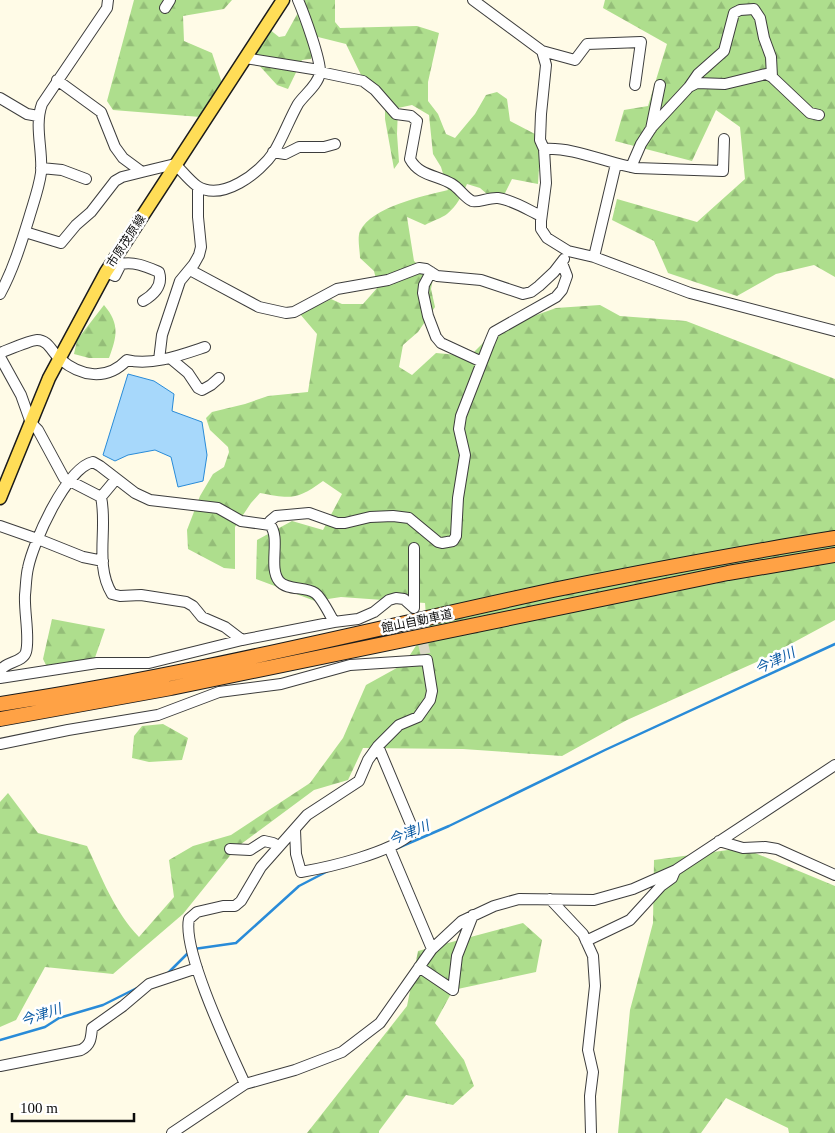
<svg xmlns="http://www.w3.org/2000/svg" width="835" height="1133" font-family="'Times New Roman','Noto Sans JP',serif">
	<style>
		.forest { fill: url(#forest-firs) }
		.water { fill: #a7d8fb; stroke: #298bd8 }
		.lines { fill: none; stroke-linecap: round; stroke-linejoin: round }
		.stream { stroke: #298bd8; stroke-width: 2.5 }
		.minor-tunnel { stroke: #dad7c6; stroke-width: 10; stroke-dasharray: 10 5; stroke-linecap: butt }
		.minor-casing { stroke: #3d3d3d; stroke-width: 12 }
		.major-casing { stroke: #1b1b1b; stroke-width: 15 }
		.highway-casing { stroke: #1b1b1b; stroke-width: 16 }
		.minor { stroke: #fff; stroke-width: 10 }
		.major { stroke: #ffdd57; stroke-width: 12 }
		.highway { stroke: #ffa245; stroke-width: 14 }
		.labels { text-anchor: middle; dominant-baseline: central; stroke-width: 5; stroke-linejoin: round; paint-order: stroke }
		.street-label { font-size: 12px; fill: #0a0a0a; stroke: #fff }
		.water-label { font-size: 14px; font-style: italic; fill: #0b5ba4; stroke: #fff }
	</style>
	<defs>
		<pattern id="forest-firs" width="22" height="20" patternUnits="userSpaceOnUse" patternTransform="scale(1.25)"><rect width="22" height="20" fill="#aede8d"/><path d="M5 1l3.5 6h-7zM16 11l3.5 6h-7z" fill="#94bd78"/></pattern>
	</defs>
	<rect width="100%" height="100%" fill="#fffbe7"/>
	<path class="forest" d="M134 0H232L224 9 183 16 184 41 212 53 222 83 213 118 113 110 107 101Z
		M305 0H335V22L340 28 417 26 439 33 428 82V101L438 114 446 134 455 138 475 114 486 95 497 92 507 99 510 121 535 134 540 150 538 184 512 179 505 193 487 194 480 188 467 184C462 195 457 206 447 214 442 218 432 221 425 225L407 217 414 261 433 278 431 289 435 307 418 332 403 345 399 367 412 375 436 353 470 356 494 332 517 322 556 308 600 305 620 316 686 321 835 379V620L761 660 627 720 562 756 463 749 363 748 348 780 314 790 237 847 183 914 113 974 45 967 16 1020 0 1027V802L8 793 38 833 87 846C102 878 114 911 139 937L174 897 169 860 193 846 231 835 310 783 343 738 366 685 404 664 427 629 425 603 341 597 315 601 256 579 257 540 292 521 323 530 342 494 323 481C297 500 291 499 260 493L251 503 235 527V569L224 568 188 549 187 530 200 496 213 474 224 467 229 452 228 447 210 430 206 418 212 412 245 404 268 396 308 392 317 334 300 314 331 299 342 304H363L378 287 374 271 360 258C360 251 357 238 360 231 372 207 423 196 448 190L441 167 433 154 429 115 412 105 398 108 397 134 399 162 394 169 385 119V95L362 77 346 44 318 37 311 59 302 60 288 89 277 85 256 62V51L269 29 279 37 285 36Z
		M605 0H835V277L814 265 776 274 737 296 668 273 654 241 612 220 617 199 697 222 745 179 740 127 716 110 692 161 615 141 624 110 648 106 667 44 603 8Z
		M104 305C120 324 117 336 109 358H89L74 354 77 340Z
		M52 619 105 629 91 669H48L43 659Z
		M163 724 188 738 182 760 149 762 132 758 134 736 142 726Z
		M743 848 835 886V1133H789L788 1128 726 1098 701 1133H618L630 1010 653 923 654 860Z
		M523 923 542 940 536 972 453 990 435 1023 464 1060 474 1086 453 1105 406 1095 379 1131V1133H307L407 1006 418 951Z"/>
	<path class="water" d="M128 374 154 381 174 394 172 411 202 422 207 455 203 481 178 487 171 457 155 450 128 455 115 461 103 455Z"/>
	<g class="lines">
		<path class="stream" d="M393 850 449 826 605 750 835 644
			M194 949 236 943 299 886 328 871
			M167 974 190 951
			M0 1040 45 1027 59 1018 103 1005 137 988"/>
		<path class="minor-tunnel" d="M416 615 427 660"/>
		<g class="minor-casing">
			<path id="minor" d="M473 0 542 51 546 65 541 114 540 140 544 149 546 183 541 221V229L547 238 568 251 594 257 690 293 835 331
				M165 8 170 0
				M542 51 575 60 587 44 641 42 635 85
				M245 58 319 70
				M320 72 363 81 375 90 396 114 411 116 417 121 410 159C419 176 437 175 452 184 459 188 465 198 472 201 477 203 490 197 498 198 513 200 528 210 541 216
				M57 80 101 112 115 147 123 158 142 172 175 164C182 171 189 180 197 186 222 202 260 173 274 152 283 137 289 120 298 104 304 95 318 85 320 73 321 60 304 14 298 0
				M689 87 697 83 725 84 766 74 772 77
				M0 98 27 114 38 116
				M651 129 660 85
				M544 149C575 147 606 163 636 168L723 171 724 139
				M273 152 285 154 299 147H324L335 144
				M631 167 641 144 652 127 689 87 698 74 724 51 734 13 740 10 754 9 760 18 764 38 771 57 772 77 810 113 819 115
				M41 168 62 170 86 179
				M25 232 61 243 76 225 91 212 115 181 122 177 142 172
				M594 257 616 164
				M190 270 259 307 286 313 294 312 337 289 388 280 419 268 426 269 437 276 481 280 523 294 531 292 539 286 554 272 564 259
				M106 272 115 276 121 264C134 261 147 267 159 272 163 285 155 294 143 301
				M431 272 424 285 423 293 428 316 436 337 441 343 482 362
				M0 294C13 270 21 244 29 218 33 204 39 188 41 173 43 150 34 126 42 104L107 8 108 0
				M0 353C8 350 31 340 37 340 49 340 52 353 60 359 81 377 107 381 127 360 152 366 181 355 205 347
				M0 357 21 395 31 423 38 430 64 478 101 497C108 528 94 565 112 594L120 596 141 595 186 602 193 606 202 617 225 627 242 640
				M170 358 188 373 198 388 202 390 211 385 219 378
				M159 360 162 335 180 281 194 264 199 255 201 247 198 217V187
				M101 497 116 479
				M270 525V521L276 516 309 513 337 523H345L370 517 393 516 409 518 438 542 442 543 453 541 456 536 458 498 465 455 459 429 461 416 489 344 494 332 556 297 562 290 567 276 562 263
				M0 526 43 541 83 557 103 561
				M414 548V608
				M0 672C4 661 23 663 26 652 30 638 24 612 25 595 26 586 26 576 28 568 33 543 66 468 93 462L100 466 135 493 150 500 218 508 241 521 270 525C281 538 268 567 279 581 287 591 305 586 315 593 322 598 330 615 334 622
				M0 678 97 663H149L242 640 334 622 358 619 374 612 389 600 396 598 404 599 414 608
				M0 744 68 730 158 715 219 692 281 684 350 665 427 660 432 691 430 700 418 717 399 725 378 746 368 760 359 781 307 815 261 867 241 901 235 906H223L197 912 189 919C182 951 230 1051 245 1084
				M295 830 296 854 301 872C330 867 390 853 412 833V827L378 746
				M719 841 743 848 765 847 777 849 835 875
				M389 847 432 949
				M230 849 250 850 264 841 273 843 279 846
				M550 899 583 934 593 956 595 986 588 1050 593 1072 590 1096 591 1133
				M586 941 630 920 661 886 672 878 675 871
				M419 967 453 990 457 956 473 915
				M0 1066 81 1050C91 1045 91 1038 92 1028L123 1006 149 984 197 968
				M172 1133 245 1084 295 1070 342 1052 380 1023 432 949 462 921 494 906 519 899 594 900 633 889 676 870 835 765"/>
		</g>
		<g class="major-casing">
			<path id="major" d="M0 498 49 378 106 272 283 0"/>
		</g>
		<g class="highway-casing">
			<path id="highway" d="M0 704C186 676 369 630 553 590 647 571 741 553 835 538
				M0 719 171 688 728 573 835 555"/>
		</g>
		<use href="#minor" class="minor"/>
		<use href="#major" class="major"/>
		<use href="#highway" class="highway"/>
	</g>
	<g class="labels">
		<g class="street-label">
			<text transform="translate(126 241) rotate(-57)">市原茂原線</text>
			<text transform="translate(417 621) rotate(-12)">館山自動車道</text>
		</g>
		<g class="water-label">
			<text transform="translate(775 661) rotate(-25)">今津川</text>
			<text transform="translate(409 833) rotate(-22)">今津川</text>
			<text transform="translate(41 1015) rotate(-18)">今津川</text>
		</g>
	</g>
	<path d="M12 1113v8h122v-8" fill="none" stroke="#0a0a0a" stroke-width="2.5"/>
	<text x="20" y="1113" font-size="15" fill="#0a0a0a" stroke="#ffffff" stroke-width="4" paint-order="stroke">100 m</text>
</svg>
